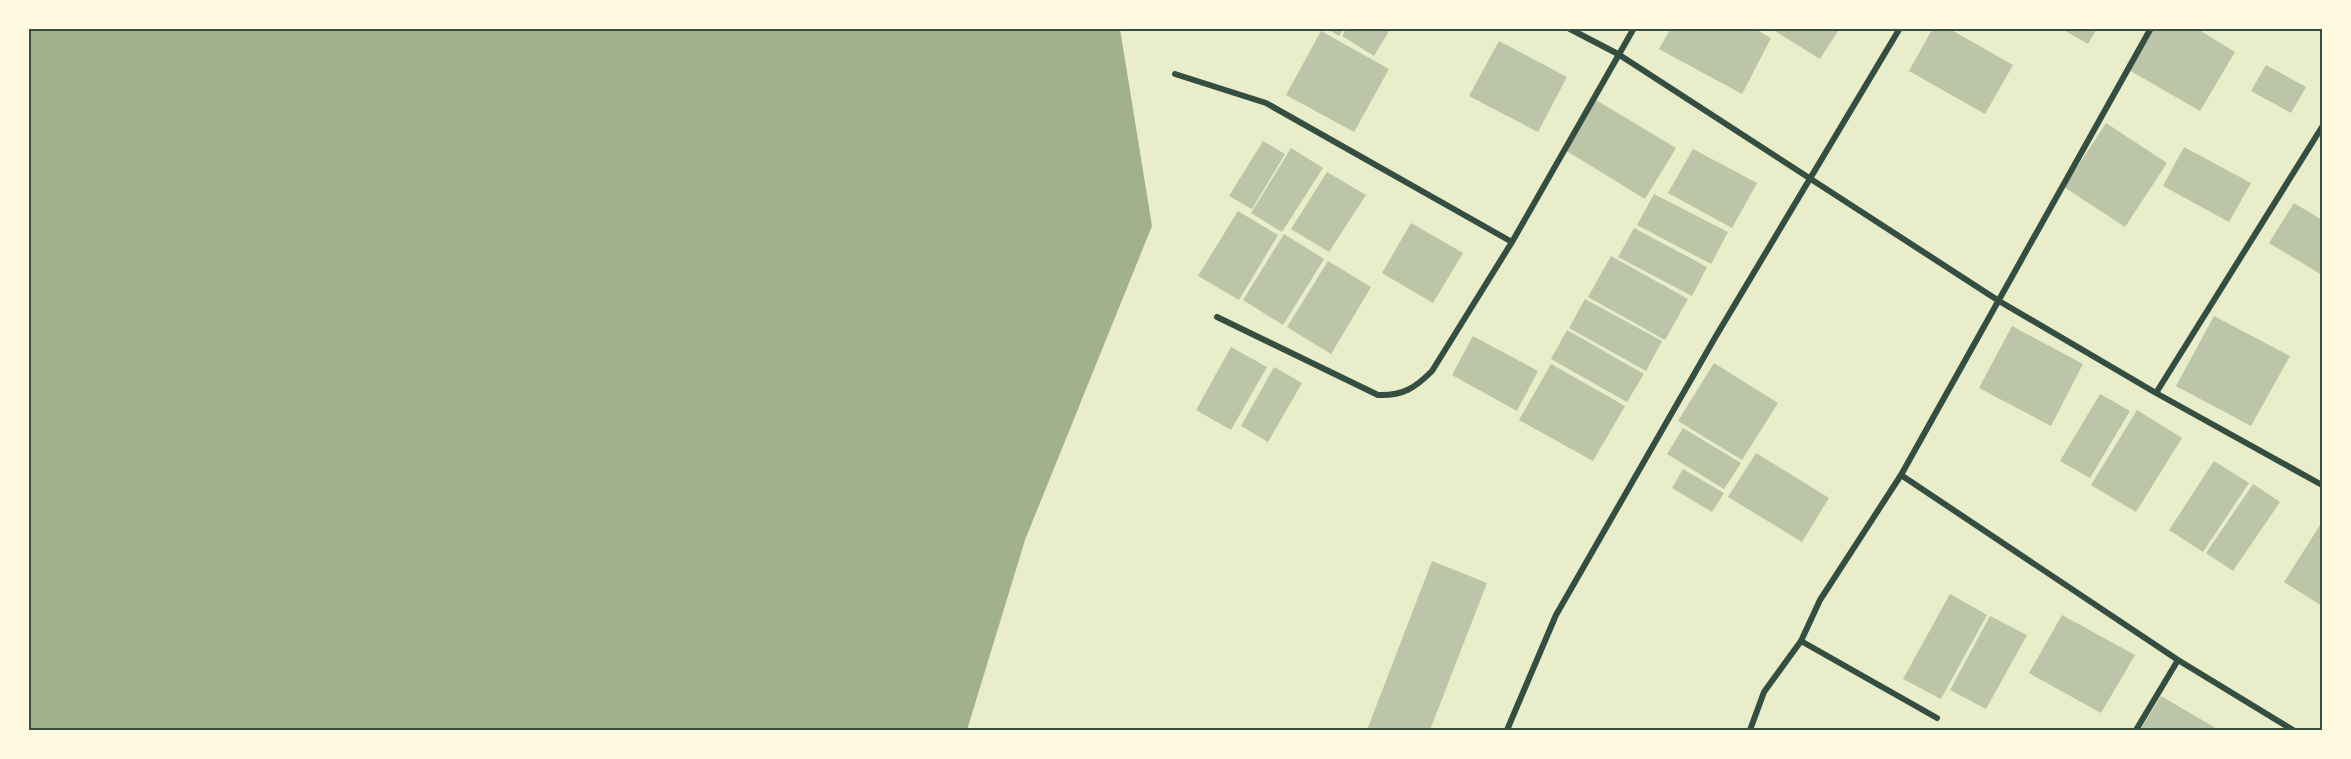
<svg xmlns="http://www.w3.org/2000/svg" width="2351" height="759" font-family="Raleway,sans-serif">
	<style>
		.water { fill: #a3b18a }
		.building { fill: #bcc5a7 }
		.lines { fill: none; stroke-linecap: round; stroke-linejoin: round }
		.minor { stroke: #344e41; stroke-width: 6 }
		.neatline { fill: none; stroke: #344e41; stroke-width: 2 }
	</style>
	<rect width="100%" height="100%" fill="#e9edc9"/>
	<path class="water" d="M28 29H1120L1152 226 1025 540 967 730H29Z"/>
	<path class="building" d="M1326 28H1344L1339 36Z
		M1347 28H1391L1374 56 1342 36Z
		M1671 28H1753L1771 38 1742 94 1659 49Z
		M1770 28H1840L1820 59Z
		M1933 28H1948L2013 65 1985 114 1909 71Z
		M2060 28H2097L2088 44Z
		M2154 28H2196L2235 52 2200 111 2129 70Z
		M1321 31 1389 69 1354 132 1286 95Z
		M1499 41 1567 77 1538 132 1469 96Z
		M2266 65 2306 87 2291 113 2251 91Z
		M1596 100 1676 148 1645 199 1565 150Z
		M2106 123 2167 163 2125 227 2064 187Z
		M1263 141 1285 154 1252 209 1229 196Z
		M2184 147 2251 183 2229 222 2163 186Z
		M1291 148 1323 168 1282 232 1251 213Z
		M1693 149 1757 183 1732 228 1668 193Z
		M1327 172 1366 195 1329 252 1291 229Z
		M1654 194 1728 232 1711 264 1637 225Z
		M2294 203 2322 220V275L2269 243Z
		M1238 211 1278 235 1239 300 1198 276Z
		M1411 223 1463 253 1433 303 1382 273Z
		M1634 228 1707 267 1692 296 1618 257Z
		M1284 234 1324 259 1283 325 1243 300Z
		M1611 256 1688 299 1665 340 1588 297Z
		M1328 261 1371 287 1331 354 1287 327Z
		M1585 299 1662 341 1646 371 1569 328Z
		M2214 316 2290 356 2251 426 2176 386Z
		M2012 326 2083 364 2051 426 1979 388Z
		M1567 330 1644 374 1627 402 1551 359Z
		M1473 336 1538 371 1517 411 1452 375Z
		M1231 347 1267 367 1231 430 1196 410Z
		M1714 363 1778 403 1742 460 1678 421Z
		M1551 364 1625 406 1593 461 1519 420Z
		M1274 367 1302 383 1268 442 1241 426Z
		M2100 394 2130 411 2090 478 2060 461Z
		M2137 410 2182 438 2136 512 2091 485Z
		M1683 428 1741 463 1724 489 1667 454Z
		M1756 453 1829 498 1802 542 1728 497Z
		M2214 461 2249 483 2203 552 2169 530Z
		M1683 469 1724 493 1712 512 1672 488Z
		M2253 484 2280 502 2233 571 2206 553Z
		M2322 522V606L2284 582Z
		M1432 561 1487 583 1430 730H1367Z
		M1950 594 1987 615 1941 699 1903 679Z
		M2062 615 2135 655 2101 713 2029 673Z
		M1990 616 2027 635 1986 709 1950 690Z
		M2161 696 2219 730H2140Z"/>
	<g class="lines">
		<path class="minor" d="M1568 28 1618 54 1999 301 2156 393 2322 485
			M1175 74 1266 103 1512 242
			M1217 317 1378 395C1403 396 1415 388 1432 371L1512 242 1634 28
			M2156 393 2322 127
			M1901 475 2178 660 2293 730
			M1937 718 1801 641 1820 600 1901 475 2151 28
			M1507 730 1556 615 1716 336 1900 28
			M1750 730 1764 692 1801 641
			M2136 730 2178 660"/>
	</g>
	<rect width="2351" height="759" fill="none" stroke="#fefae0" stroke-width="60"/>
	<rect x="30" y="30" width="2291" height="699" class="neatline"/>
</svg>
